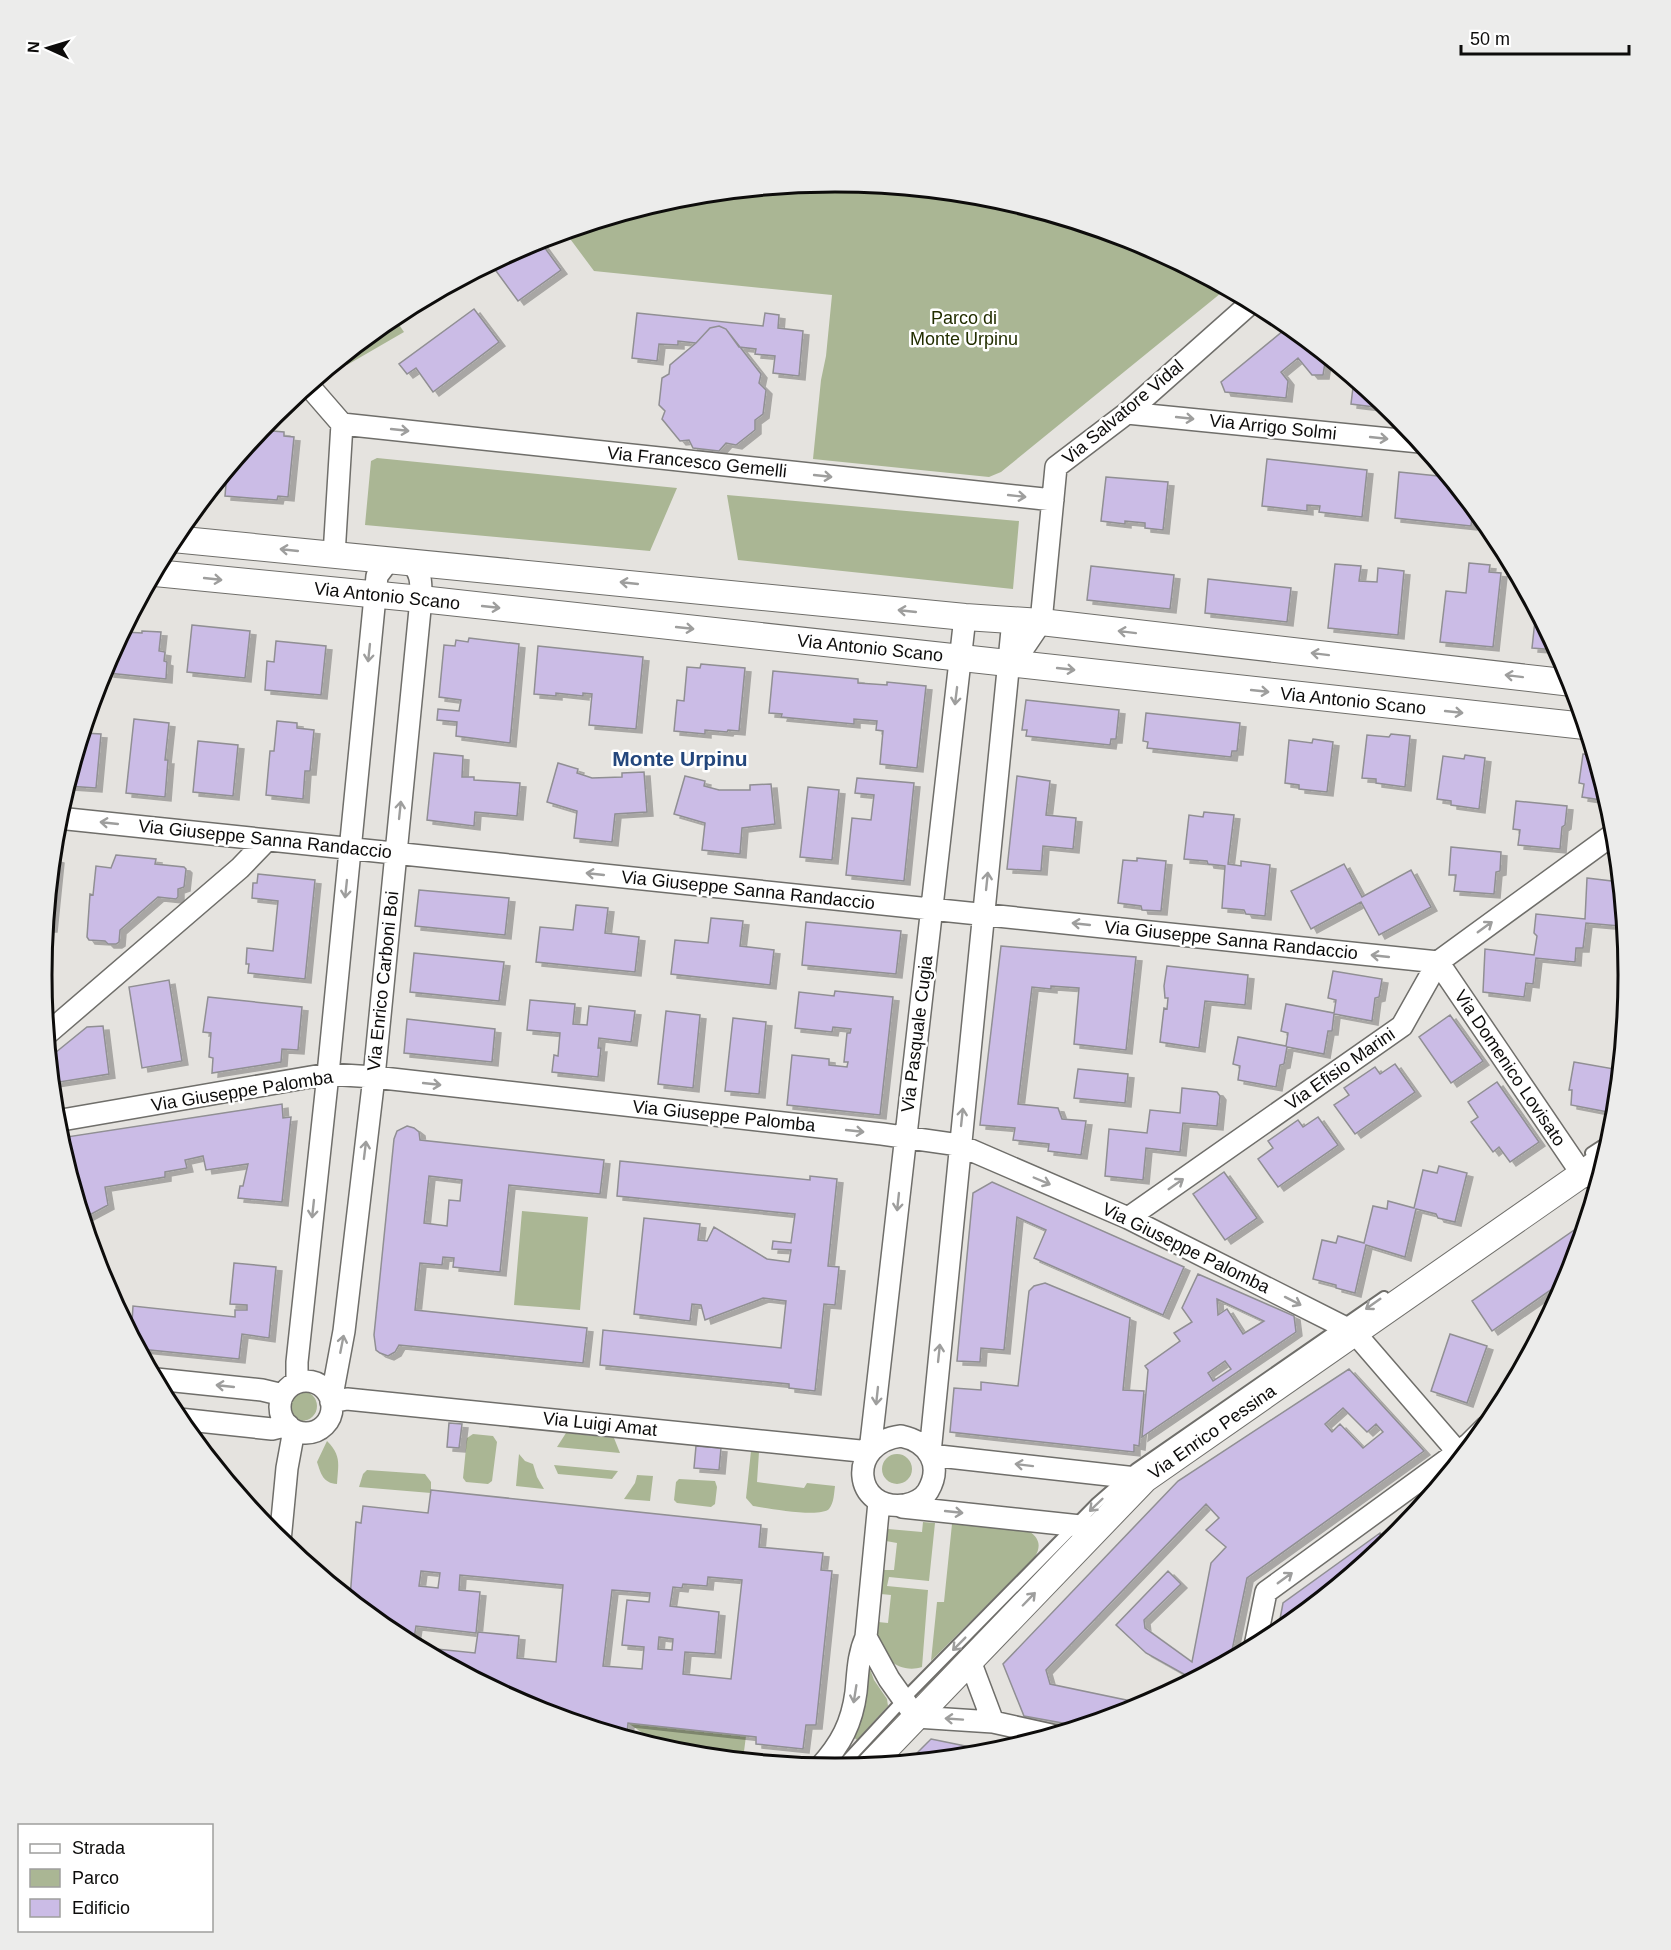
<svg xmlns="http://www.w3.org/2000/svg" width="1671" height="1950" font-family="Helvetica,sans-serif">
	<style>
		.green { fill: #aab694 }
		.building { fill: #cbbce6; stroke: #908f93; stroke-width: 1.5; fill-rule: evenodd; filter: url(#shadow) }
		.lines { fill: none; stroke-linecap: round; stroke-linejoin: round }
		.service-casing { stroke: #6f6e6a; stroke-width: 14 }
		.minor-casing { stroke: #6f6e6a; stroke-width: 24 }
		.tertiary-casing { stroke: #6f6e6a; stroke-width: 28 }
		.service { stroke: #fff; stroke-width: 10 }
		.minor { stroke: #fff; stroke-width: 21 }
		.tertiary { stroke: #fff; stroke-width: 26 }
		.oneway { stroke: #9e9e9d }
		.labels { text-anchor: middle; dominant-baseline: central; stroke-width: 5; stroke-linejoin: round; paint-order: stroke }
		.park-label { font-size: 18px; fill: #222e00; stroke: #fff }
		.street-label { font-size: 18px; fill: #0d0c0b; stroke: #fff }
		.quarter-label { font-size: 21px; font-weight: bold; fill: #23467c; stroke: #fff }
		.rim { fill: none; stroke: #0d0c0b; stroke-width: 3 }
	</style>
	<defs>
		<filter id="shadow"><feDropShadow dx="6" dy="4" stdDeviation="0" flood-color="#0004"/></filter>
	</defs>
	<rect width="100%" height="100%" fill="#e5e3df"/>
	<path class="green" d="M836 182 991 197 1139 242 1226 289 1001 472 989 477 813 459 821 380 826 356 832 295 594 271 565 232 681 197Z
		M393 316 404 332 347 365 342 359Z
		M377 458 677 488 650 551 365 525 371 461Z
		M727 495 1019 521 1013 589 738 560Z
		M522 1211 588 1217 580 1310 514 1305Z
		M287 1406a15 15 0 1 1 30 0a15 15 0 1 1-30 0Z
		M566 1433 614 1438 620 1453 557 1447Z
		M473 1434 493 1436 497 1442 492 1481 488 1484 466 1482 463 1478 467 1438Z
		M327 1441C342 1456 338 1465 337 1484 323 1483 321 1474 317 1462Z
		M751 1451 759 1452 757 1482 804 1488 807 1483 835 1486C834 1493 834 1503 829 1509 820 1518 767 1508 753 1506L746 1498Z
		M882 1469a15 15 0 1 1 30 0a15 15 0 1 1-30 0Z
		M519 1454 525 1461 533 1464 537 1477 544 1489 516 1486Z
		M554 1465 618 1471 612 1479 558 1474Z
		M367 1470 425 1474 431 1482V1493L359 1487 363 1474Z
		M637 1475 653 1476 650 1501 624 1499 635 1483Z
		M679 1479 715 1481 717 1487 715 1504 711 1507 677 1503 674 1500 676 1482Z
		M923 1522 935 1523 929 1581 889 1577 887 1586 928 1590 922 1667C901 1674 879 1658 876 1637 876 1633 877 1627 878 1622L888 1623 891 1595 881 1594 883 1570H894L897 1543 886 1541 888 1529 922 1532Z
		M952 1524 1029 1531C1040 1539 1041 1546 1035 1557L931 1661 937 1602H944Z
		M866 1658 874 1680 887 1699 888 1706 857 1740 851 1735Z
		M628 1723 746 1736 743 1759 680 1753 664 1748Z"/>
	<path class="building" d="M539 240 561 270 518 301 491 264Z
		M474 309 499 342 433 392 416 368 407 374 399 364Z
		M637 313 763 326 765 313 779 315 778 328 803 331 799 376 773 373 775 356 755 354 756 349 739 347 726 329 719 326 710 328 696 343 678 341V345L659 344 657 361 632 358Z
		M719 326 726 329 761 374 759 383 766 390 763 414 755 420V430L736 445 726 443 719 451 693 448 689 440 680 441 662 419 665 411 659 405 662 378 669 374 670 365 696 343 710 328Z
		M1289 326 1326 356 1323 375H1312L1298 358 1281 372 1288 381 1286 398 1225 392 1221 382Z
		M1354 379 1390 409 1351 404Z
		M261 430 284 432V436L294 437 288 497 278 496 277 500 225 496 227 472 234 473 235 462Z
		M1267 459 1367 470 1362 517 1319 512 1320 506 1307 505V511L1262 506Z
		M1399 472 1448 477 1473 507 1471 526 1395 518Z
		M1106 477 1168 482 1163 530 1145 528V523L1125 521V524L1101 521Z
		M1469 563 1490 565 1489 572 1501 573 1493 647 1440 642 1446 591 1466 593Z
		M1335 564 1361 566 1359 581 1377 582 1378 568 1404 571 1398 635 1328 628Z
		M1091 566 1174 575 1170 609 1087 600Z
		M1208 579 1291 588 1287 622 1205 613Z
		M1536 611 1557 650 1532 648Z
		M192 625 250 631 245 678 187 672Z
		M142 631 161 632 159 651 165 652 164 661 167 662 166 679 108 673 110 657 114 649H118L119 640 124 632 142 633Z
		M469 638 519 644 510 743 456 736 457 722 437 720 438 709 459 711 461 700 439 697 444 645 455 646 456 640 468 642Z
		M276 641 326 646 321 695 265 690 267 661 274 662Z
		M538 646 643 657 636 729 589 725 592 694 583 693V696L556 693V696L534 694Z
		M701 664 745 668 739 731 728 730 727 732 705 730V734L674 731 677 700 684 701 687 667 700 668Z
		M773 671 858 679V683L887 685V682L926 686 917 768 880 764 883 731 876 730 877 721 854 719V724L781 717 782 714 769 713Z
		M1026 700 1119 710 1116 739H1111L1110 745 1026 736 1027 730H1022Z
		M1146 713 1240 723 1237 751H1232L1231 757 1147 748 1148 742 1143 741Z
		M134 719 169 723 165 760H168L165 797 126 793Z
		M277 721 297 723V728L314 730 310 771H305L303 799 266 795 270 751H274Z
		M84 733 101 734 96 788 68 786Z
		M1391 734 1410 736 1405 787 1376 783V779L1362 778 1367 735 1389 737Z
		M1313 739 1333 742 1327 792 1299 789V785L1285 783 1289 740 1312 743Z
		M198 741 238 745 233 796 193 792Z
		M434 753 463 756 462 777H474V780L520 783 517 816 475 812 474 826 427 820Z
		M1583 754 1594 755 1608 801 1582 797 1584 784 1579 783Z
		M1465 755 1485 758 1479 809 1451 805V801L1437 799 1443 756 1464 759Z
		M558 763 578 769 577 773 592 778 622 777V773L644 772 647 812 615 814 612 842 574 838 577 811 547 802Z
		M685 776 705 781 704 786 719 790H750V785L771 784 775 824 742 828 740 854 702 850 705 823 674 814Z
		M1017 776 1050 781 1046 815 1076 818 1073 849 1043 846 1041 871 1007 869Z
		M857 778 914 783 904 881 846 875 852 818 871 820 874 795 855 793Z
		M808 787 839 790 832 860 800 857Z
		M1516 801 1567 806 1565 825 1562 827 1560 849 1518 845 1520 830 1513 829Z
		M1204 812 1234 815 1228 864 1241 866V861L1270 865 1265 916 1246 914 1244 910 1222 908 1225 866 1208 864 1207 861 1184 859 1189 815 1203 817Z
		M1451 847 1501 852 1500 871 1496 872 1494 894 1454 891 1456 875H1449Z
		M116 855 156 859 155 864 184 867 186 869 184 887 178 889V897L176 899 158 897 120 930 119 942 116 944H108L105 941 89 940 87 937 90 894 93 895 96 866 111 868Z
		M54 858 58 859 51 928H47Z
		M1137 858 1166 861 1161 911 1142 910 1141 906 1118 903 1123 860 1137 861Z
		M1344 864 1362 897 1411 870 1431 907 1379 935 1361 902 1311 929 1291 891Z
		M258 874 315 880 305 979 248 973 249 964H246L247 948 273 951 278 901 252 898 253 883H257Z
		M1587 878 1620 882 1623 912 1620 926 1586 923 1583 948H1576L1575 962 1536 958 1533 984 1526 983 1524 997 1483 992 1485 949 1534 955 1537 936 1534 933 1536 914 1585 919Z
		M419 890 509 898 505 935 415 926Z
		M576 905 608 908 605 933 639 937 635 972 536 962 540 927 573 930Z
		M711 918 743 921 740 946 774 950 770 985 671 974 675 940 708 943Z
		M806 922 901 931 896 974 802 965Z
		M1001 946 1136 957 1126 1050 1074 1044 1079 988 1051 986V989L1032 987 1018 1104 1058 1108 1062 1119 1086 1121 1081 1155 1048 1151 1049 1144 1013 1140 1015 1128 980 1125Z
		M414 953 504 962 499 1001 410 992Z
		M1167 966 1248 975 1245 1005 1205 1001 1199 1048 1160 1042 1164 1008 1167 1009 1168 998H1165L1164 986Z
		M1333 971 1382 979 1379 997 1375 998 1372 1021 1334 1014 1332 1031H1328L1324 1054 1287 1047 1284 1064 1280 1065 1276 1087 1238 1080 1240 1066 1233 1064 1238 1037 1286 1046 1288 1033 1281 1031 1286 1004 1334 1013 1336 1000 1328 998Z
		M169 980 182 1061 142 1068 129 987Z
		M835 991 893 997 880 1115 787 1105 792 1055 829 1059V1065L847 1067 848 1062H844L847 1033H850L851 1029 833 1027 832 1032 795 1028 799 992 834 996Z
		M208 997 302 1007 298 1050 282 1049 281 1062 212 1073 213 1058 209 1057 211 1033 203 1032Z
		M530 1000 575 1004 573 1024 587 1025 589 1006 635 1011 631 1042 599 1038 598 1048H601L598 1077 552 1072 554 1055 558 1056 560 1033 527 1030Z
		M666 1011 700 1015 693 1088 658 1084Z
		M1450 1015 1483 1061 1451 1083 1419 1037Z
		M733 1018 766 1022 759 1094 725 1091Z
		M407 1019 495 1029 492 1062 404 1053Z
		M103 1026 109 1074 53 1083 50 1057 87 1027Z
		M1623 1028H1624L1621 1057 1617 1056Z
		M1574 1062 1620 1070 1616 1097 1611 1096 1608 1112 1571 1105 1572 1090H1569Z
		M1395 1064 1415 1092 1355 1134 1334 1105 1349 1095 1344 1088 1375 1067 1380 1074Z
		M1078 1069 1128 1074 1125 1103 1074 1098Z
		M1497 1082 1539 1142 1510 1162 1499 1147 1493 1152 1471 1122 1478 1117 1468 1102Z
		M1182 1088 1217 1092 1220 1096 1217 1126 1183 1123 1180 1152 1146 1148 1143 1180 1105 1176 1109 1129 1147 1133 1150 1110 1180 1113Z
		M282 1104 283 1118 291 1117 282 1202 238 1198 240 1186H243L248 1164 206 1170 203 1156 185 1160 187 1168 165 1172V1177L105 1187 108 1205 84 1218 60 1138Z
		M1318 1117 1338 1145 1278 1187 1258 1159 1273 1148 1268 1141 1298 1120 1303 1127Z
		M407 1126 414 1128 419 1132 420 1140 604 1160 600 1194 509 1185 500 1272 453 1267 454 1258 443 1257 442 1265 420 1263 415 1310 587 1328 583 1363 399 1345 395 1352 388 1356 380 1353 376 1350 374 1335 394 1139 397 1131ZM429 1176 462 1180 460 1201 449 1200 447 1226 424 1223Z
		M620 1161 810 1180V1176L837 1179 828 1266 839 1267 835 1305 824 1304 815 1391 789 1388V1384L600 1365 603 1330 781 1348 786 1301 763 1298 705 1320 701 1305 692 1304 690 1321 634 1314 644 1218 700 1224 698 1240 707 1241 714 1227 767 1259 789 1262 791 1250 772 1249 773 1241 791 1243 795 1214 617 1196Z
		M1439 1166 1467 1173 1455 1222 1438 1218 1436 1214 1416 1209 1405 1257 1366 1245 1355 1293 1336 1288V1285L1313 1279 1322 1240 1336 1243 1338 1236 1364 1243 1373 1206 1387 1209 1388 1201 1414 1208 1423 1170 1437 1173Z
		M1224 1172 1257 1218 1225 1240 1193 1194Z
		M992 1182 1184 1267 1163 1315 1034 1258 1046 1230 1017 1217 1004 1350 981 1348 980 1362 957 1361 973 1193Z
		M1580 1226 1583 1230 1569 1277 1492 1331 1472 1301Z
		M234 1263 276 1267 269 1338 242 1334 239 1359 140 1349 125 1321 132 1322 133 1306 235 1317V1310H247V1305L230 1304Z
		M1198 1274 1294 1316 1296 1332 1142 1437 1148 1370 1145 1366 1180 1341 1174 1333 1192 1322 1182 1308ZM1217 1299 1264 1321 1243 1334 1227 1309 1218 1315ZM1225 1361 1231 1369 1213 1381 1208 1373Z
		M1045 1283 1130 1318 1123 1390 1144 1391 1139 1446 1134 1445V1452L950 1432 954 1388 981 1390V1382L1018 1386 1029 1291 1034 1286Z
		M1450 1334 1487 1346 1467 1403 1431 1391Z
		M1349 1369 1424 1451 1247 1578 1230 1660 1188 1682 1189 1677 1146 1653 1116 1625 1168 1571 1181 1584 1144 1620 1145 1628 1192 1662 1211 1563 1226 1547 1206 1530 1219 1518 1206 1504 1046 1670 1050 1684 1136 1702V1699L1150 1702 1139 1708 1079 1726 1024 1716 1003 1664 1178 1481ZM1343 1408 1367 1432 1376 1424 1383 1432 1363 1448 1340 1424 1332 1432 1325 1424Z
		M449 1423 462 1424 459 1448 447 1447Z
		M696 1446 721 1448 719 1470 694 1468Z
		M431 1490 761 1525 759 1547 823 1553 821 1570 832 1571 816 1725H806L803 1749 756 1744V1737L628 1723 627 1735 615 1733 532 1708 417 1647 475 1653 478 1632 519 1636 517 1658 556 1662 563 1585 460 1575 459 1590 480 1592 476 1633 416 1626 413 1645 394 1635 350 1598 356 1522 361 1523 363 1506 428 1513ZM421 1571 440 1573 438 1588 419 1586ZM708 1577 742 1580 731 1679 683 1674 685 1652 715 1654 719 1612 670 1606 673 1587 682 1588 683 1584 707 1586ZM612 1590 650 1593 649 1602 627 1600 622 1645 644 1647 642 1669 603 1666ZM659 1637 673 1639 672 1650 658 1649Z
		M1380 1533 1387 1544 1277 1635 1283 1603Z
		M931 1739 995 1752 909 1761Z"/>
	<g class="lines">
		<g class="service-casing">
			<path id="service" d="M1591 1153 1611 1140
				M840 1768 904 1699 1097 1503 1136 1469 1384 1297"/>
		</g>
		<g class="minor-casing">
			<path id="minor" d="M309 386 342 424 334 555
				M1127 413 1420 442
				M342 424 1053 500
				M1008 663 1022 650 1041 622 1056 467 1127 413 1252 302
				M58 818 1438 962
				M1438 962 1582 1174 1598 1180
				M48 1033 240 868 267 840
				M56 1121 328 1074 374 1077 882 1134 959 1145 1128 1218 1354 1332 1462 1457
				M1128 1218 1402 1026 1438 962 1615 833
				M156 1379 262 1390 283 1395
				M280 1407a26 26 0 1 1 52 0a26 26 0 1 1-52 0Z
				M297 1382V1362L328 1074 377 576 389 560
				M331 1401 344 1331 374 1077 421 599C421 584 422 573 411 562
				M331 1402 347 1399 870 1452
				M179 1419 272 1429 288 1425
				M901 1436C929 1442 943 1465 928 1491 923 1499 914 1503 905 1505 853 1512 846 1443 901 1436Z
				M870 1451 965 617
				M930 1453 1013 620
				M930 1455 1145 1479
				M902 1507 1099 1528
				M280 1541 287 1468 294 1430
				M866 1637 889 1679 916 1717 993 1722 1051 1735
				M1255 1646 1266 1592 1469 1444 1486 1427
				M970 1661 993 1722
				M820 1767C841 1744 852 1723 856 1692 858 1672 858 1655 866 1637L879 1502"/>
		</g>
		<g class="tertiary-casing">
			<path id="tertiary" d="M173 539 965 617 1041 622 1572 683
				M155 573 421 599 1585 726
				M870 1765 1145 1479 1605 1158"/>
		</g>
		<use href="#service" class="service"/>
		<use href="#minor" class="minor"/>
		<use href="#tertiary" class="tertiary"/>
	</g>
	<defs><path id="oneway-shaft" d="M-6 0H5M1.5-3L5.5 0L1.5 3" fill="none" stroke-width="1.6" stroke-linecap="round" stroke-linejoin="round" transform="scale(1.5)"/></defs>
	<g class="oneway">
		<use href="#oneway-shaft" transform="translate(1185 418) rotate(6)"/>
		<use href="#oneway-shaft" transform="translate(400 430) rotate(6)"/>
		<use href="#oneway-shaft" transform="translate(1379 438) rotate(6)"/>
		<use href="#oneway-shaft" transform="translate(823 476) rotate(6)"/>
		<use href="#oneway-shaft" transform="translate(1017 496) rotate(6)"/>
		<use href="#oneway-shaft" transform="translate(289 550) rotate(-174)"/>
		<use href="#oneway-shaft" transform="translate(213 579) rotate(6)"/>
		<use href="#oneway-shaft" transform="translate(629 583) rotate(-174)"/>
		<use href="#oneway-shaft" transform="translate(491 607) rotate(6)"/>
		<use href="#oneway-shaft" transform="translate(907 611) rotate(-174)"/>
		<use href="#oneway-shaft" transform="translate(685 628) rotate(6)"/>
		<use href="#oneway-shaft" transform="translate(1127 632) rotate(-173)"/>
		<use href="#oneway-shaft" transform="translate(369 653) rotate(96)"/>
		<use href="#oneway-shaft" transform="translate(1320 654) rotate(-173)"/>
		<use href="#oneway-shaft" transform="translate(1066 669) rotate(6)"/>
		<use href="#oneway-shaft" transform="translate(1514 676) rotate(-173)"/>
		<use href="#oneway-shaft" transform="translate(1260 691) rotate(6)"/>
		<use href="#oneway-shaft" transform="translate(956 696) rotate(97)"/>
		<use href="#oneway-shaft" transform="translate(1454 712) rotate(6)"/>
		<use href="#oneway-shaft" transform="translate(400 810) rotate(-84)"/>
		<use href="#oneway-shaft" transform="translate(109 823) rotate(-174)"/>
		<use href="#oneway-shaft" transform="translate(595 874) rotate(-174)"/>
		<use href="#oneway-shaft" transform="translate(987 881) rotate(-84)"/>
		<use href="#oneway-shaft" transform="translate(346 889) rotate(96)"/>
		<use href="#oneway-shaft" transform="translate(1081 924) rotate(-174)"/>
		<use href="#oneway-shaft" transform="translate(1485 927) rotate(-36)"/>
		<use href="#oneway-shaft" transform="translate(1380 956) rotate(-174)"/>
		<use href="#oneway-shaft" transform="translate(432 1084) rotate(6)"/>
		<use href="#oneway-shaft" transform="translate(962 1117) rotate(-84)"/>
		<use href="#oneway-shaft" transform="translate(855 1131) rotate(6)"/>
		<use href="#oneway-shaft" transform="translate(365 1150) rotate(-83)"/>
		<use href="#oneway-shaft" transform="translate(1042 1181) rotate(23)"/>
		<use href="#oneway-shaft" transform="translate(1176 1184) rotate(-35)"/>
		<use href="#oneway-shaft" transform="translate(898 1202) rotate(96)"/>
		<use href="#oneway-shaft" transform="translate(313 1209) rotate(96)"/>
		<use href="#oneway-shaft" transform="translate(1293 1301) rotate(27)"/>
		<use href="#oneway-shaft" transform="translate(1373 1304) rotate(145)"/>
		<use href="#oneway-shaft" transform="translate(342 1344) rotate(-79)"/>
		<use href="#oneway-shaft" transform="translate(939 1353) rotate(-84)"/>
		<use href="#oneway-shaft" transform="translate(225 1386) rotate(-174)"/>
		<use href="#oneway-shaft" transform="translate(877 1396) rotate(96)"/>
		<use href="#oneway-shaft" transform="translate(1024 1465) rotate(-173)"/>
		<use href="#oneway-shaft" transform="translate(1096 1505) rotate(136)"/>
		<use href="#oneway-shaft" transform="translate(954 1512) rotate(6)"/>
		<use href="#oneway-shaft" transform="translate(1285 1578) rotate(-36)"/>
		<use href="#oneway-shaft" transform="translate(1029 1599) rotate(-46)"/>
		<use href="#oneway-shaft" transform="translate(959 1644) rotate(135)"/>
		<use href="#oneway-shaft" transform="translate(855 1694) rotate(99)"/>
		<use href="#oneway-shaft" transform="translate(954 1719) rotate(-176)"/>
	</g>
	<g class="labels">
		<g class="park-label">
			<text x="964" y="318">Parco di<tspan x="964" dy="21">Monte Urpinu</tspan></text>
		</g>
		<g class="street-label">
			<text transform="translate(1123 412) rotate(-40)">Via Salvatore Vidal</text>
			<text transform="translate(1273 427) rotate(6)">Via Arrigo Solmi</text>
			<text transform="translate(697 462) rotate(6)">Via Francesco Gemelli</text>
			<text transform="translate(387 596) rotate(6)">Via Antonio Scano</text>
			<text transform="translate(870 648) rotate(6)">Via Antonio Scano</text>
			<text transform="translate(1353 701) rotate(6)">Via Antonio Scano</text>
			<text transform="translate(265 839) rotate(6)">Via Giuseppe Sanna Randaccio</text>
			<text transform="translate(748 890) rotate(6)">Via Giuseppe Sanna Randaccio</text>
			<text transform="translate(1231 940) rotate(6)">Via Giuseppe Sanna Randaccio</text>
			<text transform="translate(383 981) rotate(-84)">Via Enrico Carboni Boi</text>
			<text transform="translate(917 1034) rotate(-83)">Via Pasquale Cugia</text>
			<text transform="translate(1510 1068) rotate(56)">Via Domenico Lovisato</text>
			<text transform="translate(1340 1069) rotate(-35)">Via Efisio Marini</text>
			<text transform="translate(242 1091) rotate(-9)">Via Giuseppe Palomba</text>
			<text transform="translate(724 1116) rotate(6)">Via Giuseppe Palomba</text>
			<text transform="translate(1186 1248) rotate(26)">Via Giuseppe Palomba</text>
			<text transform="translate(600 1424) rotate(6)">Via Luigi Amat</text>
			<text transform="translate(1212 1432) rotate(-35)">Via Enrico Pessina</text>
		</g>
		<g class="quarter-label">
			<text x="680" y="758">Monte Urpinu</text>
		</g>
	</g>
	<path d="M0 0H1671V1950H0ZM52 975a783 783 0 1 1 1566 0a783 783 0 1 1-1566 0Z" fill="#ececeb" fill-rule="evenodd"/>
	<path class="rim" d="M52 975a783 783 0 1 1 1566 0a783 783 0 1 1-1566 0Z"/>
	<rect x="18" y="1824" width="195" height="108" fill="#ffffff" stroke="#9e9e9d" stroke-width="1.5"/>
	<rect x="30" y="1844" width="30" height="9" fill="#ffffff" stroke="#9e9e9d" stroke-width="1.5"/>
	<text x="72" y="1854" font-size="18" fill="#0d0c0b">Strada</text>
	<rect x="30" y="1869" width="30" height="18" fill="#aab694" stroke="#9e9e9d" stroke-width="1.5"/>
	<text x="72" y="1884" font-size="18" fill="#0d0c0b">Parco</text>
	<rect x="30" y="1899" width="30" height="18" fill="#cbbce6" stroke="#9e9e9d" stroke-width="1.5"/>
	<text x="72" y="1914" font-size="18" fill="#0d0c0b">Edificio</text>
	<g transform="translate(48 48) rotate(274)" stroke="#ffffff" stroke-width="4.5" paint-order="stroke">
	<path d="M0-4.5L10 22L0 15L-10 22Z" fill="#0d0c0b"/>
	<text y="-9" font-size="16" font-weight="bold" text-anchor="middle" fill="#0d0c0b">N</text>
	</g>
	<path d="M1461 45v9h168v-9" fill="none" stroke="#0d0c0b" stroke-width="3"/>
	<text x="1470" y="45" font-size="18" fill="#0d0c0b" stroke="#ffffff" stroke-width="4.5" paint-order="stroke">50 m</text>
</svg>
